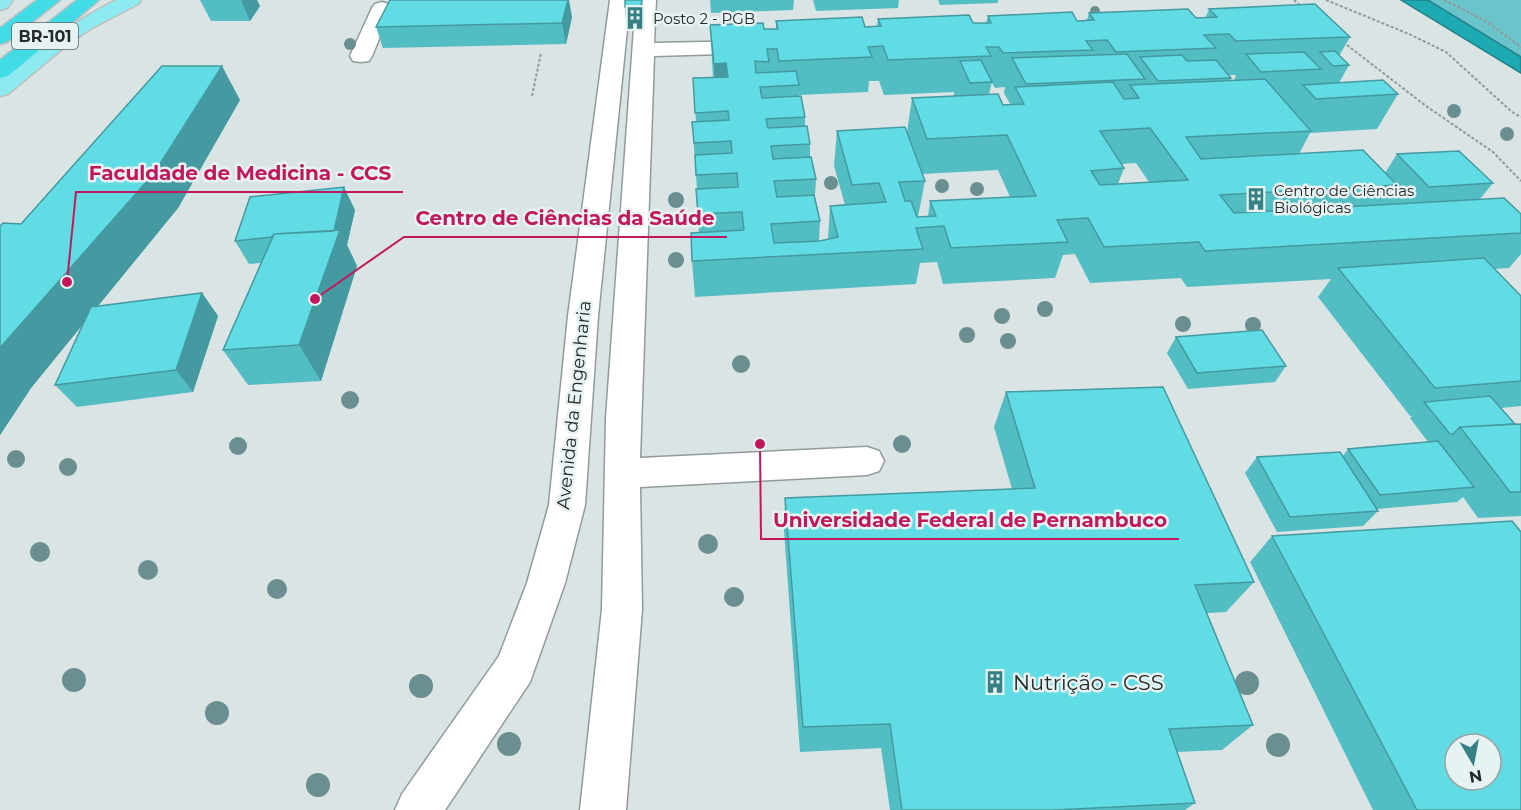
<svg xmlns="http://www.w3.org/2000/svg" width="1521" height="810" font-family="Montserrat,sans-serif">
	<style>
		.green { fill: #6ac4ca }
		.water { fill: #1eaab2; stroke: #208389; stroke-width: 1.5 }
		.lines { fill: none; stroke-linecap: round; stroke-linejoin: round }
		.minor-casing { stroke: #919b9b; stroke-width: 3 }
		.major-casing { stroke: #bebfbf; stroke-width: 3 }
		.highway-casing { stroke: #bebfbf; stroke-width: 3 }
		.path { stroke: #919899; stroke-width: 2; stroke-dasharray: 3 2; stroke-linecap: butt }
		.minor { fill: #fff; fill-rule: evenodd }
		.major { fill: #8deaf0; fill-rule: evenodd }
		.highway { fill: #41dce6; fill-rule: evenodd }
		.tree { fill: #6b8e91 }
		.wall { fill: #53bdc4; fill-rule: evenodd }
		.shaded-wall { fill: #449aa0 }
		.building { fill: #61dce4; stroke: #449aa0; stroke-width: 1.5; fill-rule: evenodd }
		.labels { text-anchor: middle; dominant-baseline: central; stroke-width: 5; stroke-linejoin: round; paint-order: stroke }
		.far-poi-label { font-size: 15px; fill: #252929; stroke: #e7f2f2; text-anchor: start }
		.shield { fill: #e7f2f2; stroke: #5f6565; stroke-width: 1.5 }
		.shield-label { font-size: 16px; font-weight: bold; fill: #252929 }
		.street-label { font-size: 18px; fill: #252929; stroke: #e7f2f2 }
		.near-poi-label { font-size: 21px; fill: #252929; stroke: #e7f2f2; text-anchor: start }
		.leader { fill: none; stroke: #c2185b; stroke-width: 2 }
		.callout-dot { fill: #c2185b; stroke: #e7f2f2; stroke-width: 2 }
		.callout-label { font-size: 20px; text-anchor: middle; font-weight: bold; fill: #c2185b; stroke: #e7f2f2; stroke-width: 5; stroke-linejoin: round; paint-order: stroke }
	</style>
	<rect width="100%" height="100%" fill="#dae4e5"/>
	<path class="green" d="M1428 0H1521V57Z"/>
	<path class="water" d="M1401 0H1428L1521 57V73Z"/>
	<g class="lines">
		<g class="minor-casing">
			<path id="minor" d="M610 0H630L598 316 585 505 565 583 530 682 445 810H395L402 794 499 656 527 583 549 505 568 316Z
				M636 0H656L654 43 756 41 764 42 767 47 764 52 756 53 654 56 640 458 867 447 879 451 884 461 879 471 867 475 640 487 642 609 626 810H580L602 609 606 418Z
				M382 2 389 4 392 8 372 56 369 61 361 62 353 61 350 56 372 8 375 4Z"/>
		</g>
		<g class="major-casing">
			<path id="major" d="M0 0H13L7 8 0 10Z
				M116 0H141L138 4 92 28 68 44 8 94 0 96V78C37 48 73 22 116 0Z"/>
		</g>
		<g class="highway-casing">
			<path id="highway" d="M37 0H60L7 42 0 44V28Z
				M77 0H99L8 76 0 78V60Z"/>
		</g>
		<path class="path" d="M1294 0 1303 8
			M1326 0 1409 34 1446 52 1512 112 1521 117
			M1444 0 1484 20 1521 47
			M1343 42 1426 106 1493 152 1521 181
			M532 96 541 53"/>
		<use href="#minor" class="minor"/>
		<use href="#major" class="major"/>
		<use href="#highway" class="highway"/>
	</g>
	<g class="tree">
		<circle cx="1095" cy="11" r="5"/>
		<circle cx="350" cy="44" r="6"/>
		<circle cx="1454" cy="111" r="7"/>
		<circle cx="1507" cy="134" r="7"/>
		<circle cx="831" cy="183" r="7"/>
		<circle cx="942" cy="186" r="7"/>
		<circle cx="977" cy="189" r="7"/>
		<circle cx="676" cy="200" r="8"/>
		<circle cx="676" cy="260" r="8"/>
		<circle cx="1045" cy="309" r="8"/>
		<circle cx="1002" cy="316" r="8"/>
		<circle cx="1183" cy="324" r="8"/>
		<circle cx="1253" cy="325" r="8"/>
		<circle cx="967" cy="335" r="8"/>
		<circle cx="1008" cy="341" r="8"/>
		<circle cx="741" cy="364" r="9"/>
		<circle cx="350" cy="400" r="9"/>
		<circle cx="902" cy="444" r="9"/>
		<circle cx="238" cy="446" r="9"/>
		<circle cx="16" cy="459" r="9"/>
		<circle cx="68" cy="467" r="9"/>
		<circle cx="708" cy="544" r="10"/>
		<circle cx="40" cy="552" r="10"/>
		<circle cx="148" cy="570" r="10"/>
		<circle cx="277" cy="589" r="10"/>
		<circle cx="734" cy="597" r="10"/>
		<circle cx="74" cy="680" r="12"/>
		<circle cx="1247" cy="683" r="12"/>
		<circle cx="421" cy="686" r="12"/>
		<circle cx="217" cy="713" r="12"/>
		<circle cx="509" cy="744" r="12"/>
		<circle cx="1278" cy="745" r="12"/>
		<circle cx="318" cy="785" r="12"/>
	</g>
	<path class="wall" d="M200 0H257L260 6 250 21H211Z
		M642 0 643 14V21L626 22 625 7Z
		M710 0H794L793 10 711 13Z
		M813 0H899L898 8 816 11Z
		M938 0H998V3L940 5Z
		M1209 9 1350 37 1339 56 1349 65 1339 83 1398 94 1377 129 1310 133 1299 154 1385 173 1397 154 1493 183 1480 199 1521 214V254L1509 268 1494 269 1521 296V406L1501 408 1515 424H1521V516L1478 518 1463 497 1457 502 1377 509 1378 511 1363 526 1277 532 1245 473 1257 457 1343 456 1348 449 1428 442 1410 418 1412 416H1410L1318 297 1331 279 1187 287 1181 278 1090 283 1075 254 1063 255 1055 278 943 284 937 262 920 263 916 284 695 297 692 261 699 232 696 189H697L692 122H696L693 78H713L710 25 764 29H776V21L865 27 877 26 878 19 973 23H986L988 16 1077 21 1087 20 1089 13 1196 18 1206 17ZM1228 75H1236L1234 81H1230L1231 78ZM869 81H879L884 95 954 92V96L912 98 907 132 837 131 834 166 845 205 830 206 828 239 819 241 820 221 815 196 816 179 810 157V144L805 126V117L798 95 868 92ZM991 81 995 88 1005 87 1004 93 1010 104 1003 105 989 94 992 82ZM1136 163 1149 182 1118 184 1124 168 1122 164ZM998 170 1010 197 930 201 928 216 918 217 925 181 922 174Z
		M572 17 566 44 383 48 376 27Z
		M240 100 178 208 98 306 202 293 218 316 193 392 77 407 55 385 82 325 31 388 0 435V226L21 224Z
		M355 210 347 245 357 266 321 381 248 385 223 350 261 263 249 264 235 241Z
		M1176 337 1286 366 1275 382 1188 389 1167 353Z
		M1006 392 1254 582 1226 612 1207 613 1253 725 1222 750 1177 752 1195 803 1185 810H890L881 748 800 752 784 530 785 498 1012 489 994 427Z
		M1272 536 1521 810H1373L1250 562Z"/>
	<path class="shaded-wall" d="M241 0H257L260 6 250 21Z
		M568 0H569L572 17 566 44 562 23Z
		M642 0 643 14V21L641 6Z
		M726 63 728 97 715 99 714 64Z
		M222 66 240 100 178 208 31 388 0 435V348Z
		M344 187 355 210 347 245 357 266 321 381 299 345 334 231Z
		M202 293 218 316 193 392 176 370Z"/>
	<path class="building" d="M390 0H568L562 23 376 27Z
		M625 0H642L641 6 625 7Z
		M1315 4 1350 37 1236 41 1229 34 1204 35 1216 48 1116 52 1107 40 1086 41 1093 50 1003 53 999 47H986L991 56 888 60 883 46 868 47 872 57 779 61 777 49H767L769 62 755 61 756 73 796 71 799 85 760 87 762 98 801 96 805 117 766 119 768 128 807 126 810 144 771 146 773 159 811 157 816 179 774 181 777 197 814 195 820 221 771 224 774 243 820 241 838 237 830 206 886 202 879 183 852 185 837 131 905 127 925 181 899 182 905 201H911L917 217 936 216 930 201 1036 196 1007 135 927 139 912 98 998 94 1003 105 1024 104 1015 87 1113 82 1124 99 1139 98 1130 85 1265 79 1311 131 1186 137 1201 159 1363 150 1397 185 1220 195 1234 213 1504 198 1521 214V233L1205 251 1199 242 1104 247 1088 218 1057 220 1068 242 951 248 944 226 916 228 923 249 692 261 691 233 744 230 742 212 698 214 696 189 738 187 737 173 696 175 695 155 732 153 731 141 694 143 692 122 729 120 728 111 695 113 693 78 728 77 726 63 714 64 710 25 763 23 764 29H778L776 21 862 17 865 27 881 26 878 19 969 15 973 23H991L988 16 1072 12 1077 21 1094 20 1089 13 1188 9 1196 18 1217 17 1209 9ZM1150 128 1188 180 1100 185 1091 171 1124 168 1100 131Z
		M1335 51 1349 65 1333 66 1320 52Z
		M1304 52 1321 69 1261 72 1246 54Z
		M1127 54 1145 79 1026 84 1012 58Z
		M1182 55 1187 61 1216 60 1231 78 1158 81 1140 57Z
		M981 60 992 82 970 83 960 61Z
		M162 66H222L155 172 0 348V226L3 223 21 224Z
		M1383 80 1398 94 1316 99 1303 85Z
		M1459 151 1493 183 1429 187 1397 154Z
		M344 187 334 231 274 234 272 237 235 241 250 197Z
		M340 230 299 345 223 350 274 234Z
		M1484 258 1521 296V381L1435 388 1338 268Z
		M202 293 176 370 55 385 91 307Z
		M1262 330 1286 366 1197 373 1176 337Z
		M1163 387 1254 582 1195 585 1253 725 1169 729 1195 803 1054 810H902L890 724 803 727 785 498 1035 488 1006 392Z
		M1490 396 1515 424 1460 427 1453 434H1450L1424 402Z
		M1521 424V492H1510L1460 427Z
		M1438 441 1474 487 1380 495 1348 449Z
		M1340 452 1378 511 1290 517 1257 457Z
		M1512 521 1521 532V810H1417L1272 536ZM1455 744H1491V780H1455Z"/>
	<defs>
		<g id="building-bare" transform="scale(1.8)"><path d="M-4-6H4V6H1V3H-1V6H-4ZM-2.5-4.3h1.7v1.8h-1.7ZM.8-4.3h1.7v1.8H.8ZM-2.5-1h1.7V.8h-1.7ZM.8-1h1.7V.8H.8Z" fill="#378085" stroke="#e7f2f2" stroke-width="2.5" paint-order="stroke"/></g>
	</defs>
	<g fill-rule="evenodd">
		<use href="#building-bare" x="635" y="18"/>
		<use href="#building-bare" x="1256" y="199"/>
		<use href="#building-bare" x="995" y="682"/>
	</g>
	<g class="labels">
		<g class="far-poi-label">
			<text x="653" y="18">Posto 2 - PGB</text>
			<text x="1274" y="190">Centro de Ciências<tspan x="1274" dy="17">Biológicas</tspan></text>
		</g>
		<rect class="shield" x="12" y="23" width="66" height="26" rx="4.5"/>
		<g class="shield-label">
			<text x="45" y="36">BR-101</text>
		</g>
		<g class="street-label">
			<text transform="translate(574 405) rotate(-84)">Avenida da Engenharia</text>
		</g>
		<g class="near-poi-label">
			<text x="1013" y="682">Nutrição - CSS</text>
		</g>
	</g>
	<path class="leader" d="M67 282L76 192H403M315 299L404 237H727M760 444L761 539H1179"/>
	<g class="callout-dot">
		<circle cx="67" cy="282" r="6"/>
		<circle cx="315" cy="299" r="6"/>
		<circle cx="760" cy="444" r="6"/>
	</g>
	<g class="callout-label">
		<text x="240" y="180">Faculdade de Medicina - CCS</text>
		<text x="565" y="225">Centro de Ciências da Saúde</text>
		<text x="970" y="527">Universidade Federal de Pernambuco</text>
	</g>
	<g transform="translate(1473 762) rotate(170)"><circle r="28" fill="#e7f2f2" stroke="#99a2a2" stroke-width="1.5"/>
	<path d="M0-4.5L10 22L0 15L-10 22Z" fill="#378085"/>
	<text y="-9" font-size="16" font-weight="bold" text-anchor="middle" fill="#252929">N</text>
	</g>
</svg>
